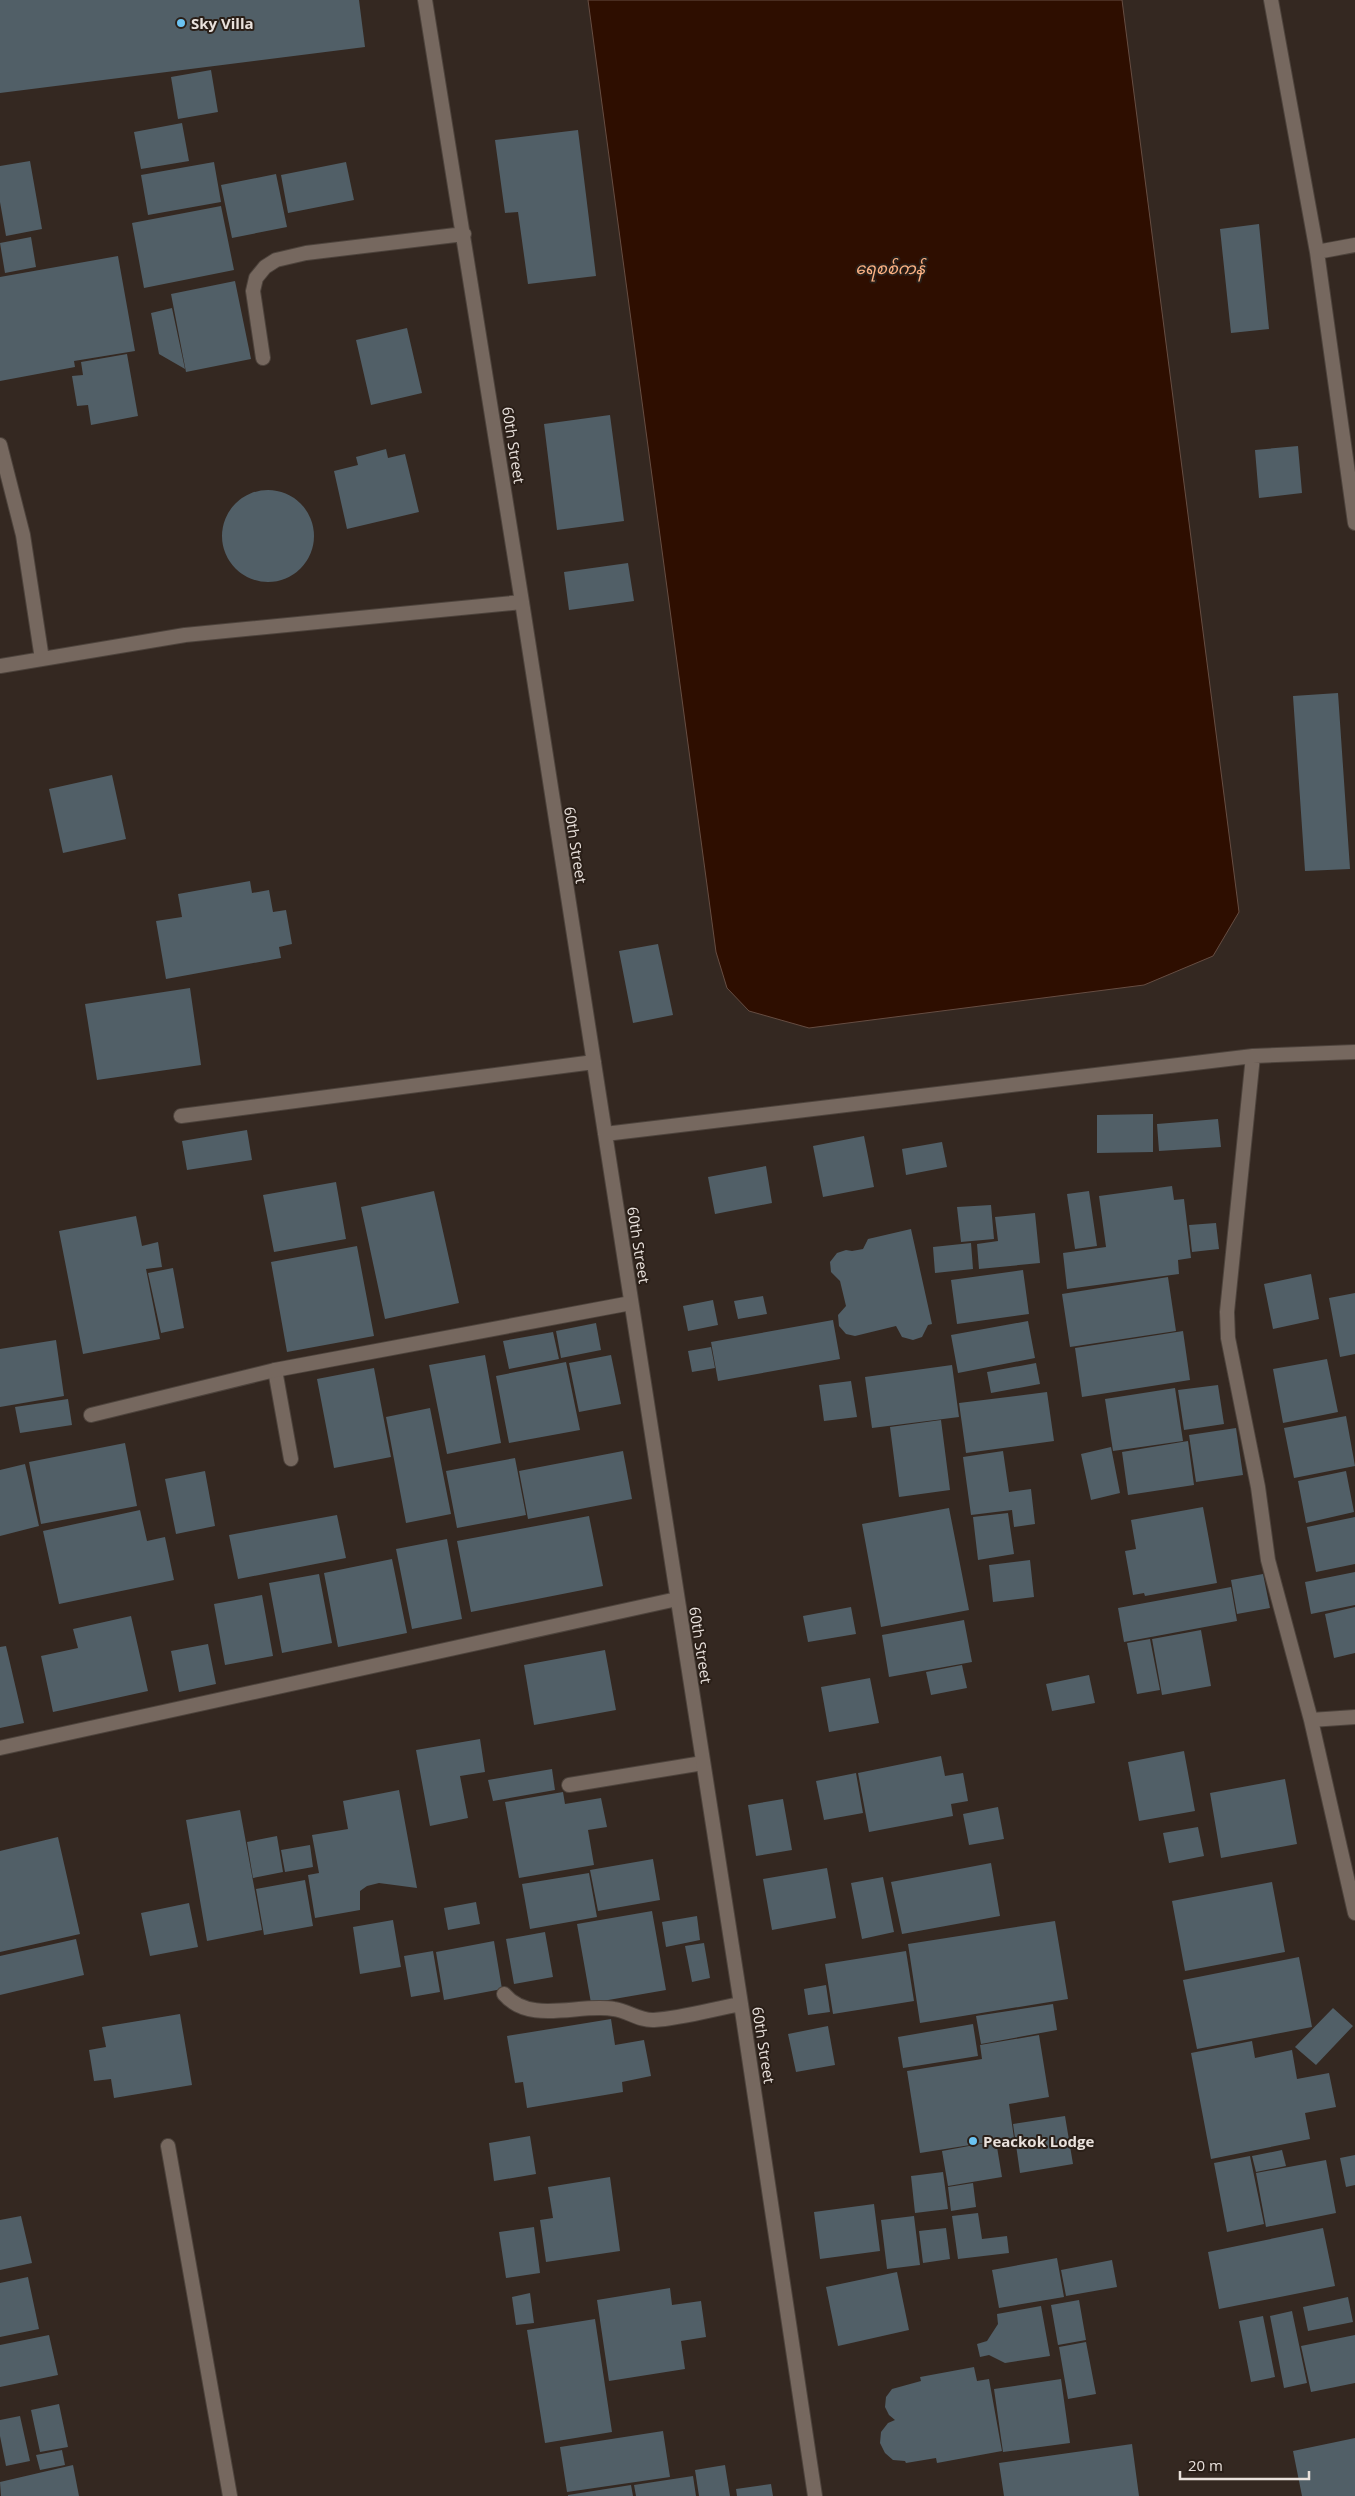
<svg xmlns="http://www.w3.org/2000/svg" width="1355" height="2496" font-family="'Open Sans','Noto Sans Myanmar',sans-serif">
	<style>
		.water { fill: #2e0e00; stroke: #664d42 }
		.building { fill: #515f67 }
		.lines { fill: none; stroke-linecap: round; stroke-linejoin: round }
		.service-casing { stroke: #4d433c; stroke-width: 16 }
		.minor-casing { stroke: #4d433c; stroke-width: 16 }
		.service { stroke: #76685f; stroke-width: 14 }
		.minor { stroke: #76685f; stroke-width: 14 }
		.poi-dot { fill: #6bc3f2; stroke: #2a1f18; stroke-width: 2 }
		.labels { text-anchor: middle; dominant-baseline: central; stroke-width: 4; stroke-linejoin: round; paint-order: stroke }
		.poi-label { font-size: 15px; font-weight: bold; fill: #e9e1dc; stroke: #2a1f18; text-anchor: start }
		.street-label { font-size: 15px; fill: #e9e1dc; stroke: #2a1f18 }
		.water-label { font-size: 16px; font-style: italic; fill: #fbb183; stroke: #2a1f18 }
	</style>
	<rect width="100%" height="100%" fill="#342821"/>
	<path class="water" d="M588 0H1122L1239 912 1213 956 1144 985 809 1028 749 1011 727 988 716 952Z"/>
	<path class="building" d="M0 0H359L365 47 0 93Z
		M211 70 218 112 178 119 171 77Z
		M182 123 189 161 141 169 134 132Z
		M578 130 596 276 528 284 518 212 505 213 495 140Z
		M30 161 42 229 6 236 0 202V166Z
		M214 162 221 202 148 215 141 175Z
		M346 162 354 200 288 213 281 175Z
		M276 174 287 227 232 238 221 185Z
		M221 206 234 270 144 288 132 223Z
		M1259 224 1269 329 1231 333 1220 229Z
		M31 237 36 267 5 273 0 243Z
		M118 256 135 351 74 361 75 367 0 381V277Z
		M235 281 251 359 186 372 171 294Z
		M172 308 185 369 159 354 151 313Z
		M407 328 422 393 371 405 356 340Z
		M127 354 138 416 91 425 88 405 77 406 72 376 83 375 81 362Z
		M610 415 624 521 557 530 544 424Z
		M1298 446 1302 493 1259 498 1255 450Z
		M386 449 388 458 405 454 419 512 347 529 334 471 358 465 356 457Z
		M222 536a46 46 0 1 1 92 0a46 46 0 1 1-92 0Z
		M628 563 634 601 569 610 564 572Z
		M1338 693 1350 869 1305 871 1293 696Z
		M112 775 126 839 63 853 49 789Z
		M250 881 252 893 269 890 273 912 286 910 292 944 279 947 281 958 166 979 156 921 182 917 178 894Z
		M658 944 673 1015 633 1023 619 951Z
		M190 988 201 1065 97 1080 85 1004Z
		M1153 1114V1152L1097 1153V1115Z
		M1218 1119 1221 1147 1159 1151 1157 1124Z
		M247 1130 252 1160 187 1170 182 1141Z
		M864 1136 874 1187 823 1197 813 1146Z
		M942 1142 947 1167 906 1175 902 1149Z
		M766 1166 772 1203 715 1214 708 1177Z
		M336 1182 346 1239 274 1252 263 1195Z
		M1172 1186 1174 1200 1184 1199 1191 1258 1178 1260 1179 1274 1067 1289 1063 1253 1106 1247 1099 1196Z
		M434 1191 459 1303 385 1319 361 1207Z
		M1089 1191 1097 1246 1075 1249 1067 1194Z
		M991 1205 994 1239 961 1242 957 1207Z
		M1035 1213 1040 1263 979 1269 977 1244 998 1241 995 1217Z
		M136 1216 142 1246 158 1242 162 1267 146 1269 160 1339 83 1354 59 1231Z
		M1216 1223 1219 1249 1192 1252 1189 1225Z
		M911 1229 932 1324 928 1325 922 1337 913 1340 902 1337 896 1326 855 1336 846 1334 839 1326 838 1315 846 1306 840 1281 831 1272 830 1262 837 1253 846 1250 852 1251 863 1249 868 1239Z
		M971 1243 973 1269 935 1273 933 1247Z
		M357 1246 374 1336 287 1352 271 1262Z
		M173 1268 184 1328 161 1333 148 1273Z
		M1023 1270 1029 1314 957 1324 951 1280Z
		M1311 1274 1319 1319 1273 1329 1264 1284Z
		M1168 1277 1176 1331 1070 1347 1062 1294Z
		M1355 1293V1354L1340 1357 1329 1298Z
		M763 1296 767 1314 738 1319 734 1301Z
		M713 1300 718 1325 688 1331 683 1306Z
		M833 1320 840 1359 718 1381 711 1342Z
		M1028 1321 1035 1358 958 1373 951 1335Z
		M596 1323 601 1350 561 1358 556 1331Z
		M1183 1331 1190 1380 1082 1397 1075 1348Z
		M553 1332 559 1359 509 1369 503 1341Z
		M56 1340 64 1396 0 1407V1349Z
		M711 1347 715 1368 692 1372 688 1351Z
		M485 1355 501 1443 447 1454 429 1365Z
		M611 1355 621 1404 579 1412 569 1363Z
		M1327 1359 1338 1412 1283 1423 1273 1369Z
		M566 1362 580 1430 509 1443 496 1376Z
		M1036 1363 1040 1384 991 1393 987 1372Z
		M952 1365 959 1417 872 1428 865 1377Z
		M374 1368 391 1457 334 1468 317 1379Z
		M851 1381 857 1417 824 1421 819 1385Z
		M1218 1385 1224 1424 1184 1430 1178 1390Z
		M1175 1388 1183 1441 1113 1451 1105 1399Z
		M1047 1392 1054 1441 966 1453 959 1403Z
		M68 1399 72 1425 20 1433 15 1407Z
		M430 1408 451 1514 406 1523 386 1417Z
		M1346 1416 1355 1466 1294 1478 1284 1428Z
		M941 1420 950 1490 899 1497 890 1427Z
		M1236 1428 1243 1475 1196 1482 1189 1435Z
		M1188 1441 1194 1485 1128 1495 1122 1452Z
		M125 1443 137 1506 41 1524 29 1462Z
		M1111 1447 1120 1493 1091 1500 1081 1454Z
		M623 1451 632 1499 528 1519 519 1471Z
		M1003 1451 1009 1492 1031 1489 1035 1524 1014 1527 1012 1510 971 1515 963 1457Z
		M515 1458 526 1515 457 1528 446 1471Z
		M25 1464 39 1526 0 1536V1470Z
		M205 1471 215 1526 176 1534 165 1479Z
		M1346 1471 1354 1512 1306 1523 1298 1481Z
		M1203 1507 1217 1583 1145 1596 1144 1593 1133 1595 1125 1551 1136 1549 1131 1520Z
		M949 1508 969 1610 881 1627 862 1524Z
		M140 1510 147 1541 165 1537 174 1580 59 1604 43 1531Z
		M1008 1513 1014 1554 978 1560 973 1517Z
		M337 1515 346 1558 238 1579 229 1535Z
		M589 1516 603 1586 471 1612 457 1541Z
		M1355 1517V1564L1316 1572 1307 1527Z
		M447 1539 462 1619 412 1629 396 1549Z
		M392 1559 407 1633 338 1647 324 1573Z
		M1030 1560 1034 1597 993 1602 989 1565Z
		M1355 1572V1605L1311 1614 1305 1582Z
		M319 1574 332 1643 282 1653 269 1583Z
		M1263 1574 1270 1608 1237 1614 1231 1580Z
		M1231 1587 1237 1621 1124 1642 1118 1608Z
		M262 1595 273 1656 225 1665 214 1604Z
		M851 1607 856 1634 808 1642 803 1616Z
		M1355 1607V1653L1334 1658 1325 1614Z
		M131 1616 148 1691 53 1712 41 1656 78 1648 73 1629Z
		M964 1620 972 1662 889 1677 882 1635Z
		M1201 1630 1211 1686 1162 1695 1152 1639Z
		M1150 1639 1160 1690 1137 1694 1127 1643Z
		M208 1644 216 1684 179 1692 171 1651Z
		M6 1646 24 1723 0 1728V1647Z
		M605 1650 616 1710 534 1725 524 1665Z
		M962 1665 967 1688 931 1695 926 1672Z
		M1089 1675 1095 1703 1052 1711 1046 1684Z
		M870 1678 879 1723 829 1732 821 1687Z
		M480 1739 485 1772 460 1776 468 1818 430 1826 416 1750Z
		M1184 1751 1195 1811 1139 1821 1128 1762Z
		M941 1756 945 1776 963 1773 968 1801 951 1804 953 1816 869 1832 858 1773Z
		M552 1769 555 1790 493 1801 488 1780Z
		M856 1773 863 1813 824 1820 816 1781Z
		M1285 1779 1297 1844 1221 1858 1210 1793Z
		M399 1790 417 1888 379 1883 367 1886 360 1891V1910L315 1918 308 1875 319 1873 312 1835 348 1829 343 1801Z
		M563 1792 565 1804 601 1798 607 1827 588 1830 594 1865 519 1878 505 1802Z
		M783 1799 792 1850 756 1856 748 1805Z
		M998 1807 1004 1839 969 1845 963 1814Z
		M240 1810 262 1930 207 1941 186 1820Z
		M1198 1827 1204 1856 1169 1863 1163 1833Z
		M277 1836 283 1872 253 1878 247 1842Z
		M58 1837 80 1934 0 1952V1851Z
		M310 1845 313 1867 285 1872 281 1850Z
		M653 1859 660 1900 598 1911 590 1870Z
		M991 1863 1000 1916 902 1934 891 1882Z
		M827 1868 836 1918 772 1930 763 1879Z
		M589 1873 597 1917 530 1929 522 1884Z
		M883 1877 894 1932 862 1939 851 1883Z
		M305 1880 313 1926 264 1935 256 1889Z
		M1272 1882 1285 1952 1185 1971 1172 1901Z
		M476 1902 480 1924 448 1930 444 1908Z
		M189 1903 198 1947 150 1956 141 1913Z
		M652 1911 666 1990 591 2003 577 1924Z
		M697 1916 700 1940 666 1947 662 1922Z
		M393 1920 401 1967 360 1974 353 1927Z
		M1055 1921 1068 1999 920 2023 908 1944Z
		M545 1932 553 1977 514 1984 506 1939Z
		M76 1939 84 1975 0 1995V1956Z
		M494 1941 502 1989 444 2000 436 1952Z
		M704 1943 710 1978 692 1982 685 1946Z
		M433 1951 440 1992 411 1997 404 1956Z
		M906 1951 914 2001 833 2014 825 1964Z
		M1299 1957 1312 2027 1197 2049 1183 1980Z
		M826 1985 830 2012 808 2015 804 1989Z
		M1053 2004 1057 2030 981 2044 976 2016Z
		M1333 2008 1353 2026 1316 2065 1295 2047Z
		M180 2014 192 2085 114 2098 111 2079 94 2081 89 2050 106 2047 102 2027Z
		M611 2019 615 2045 644 2040 651 2076 622 2082 623 2092 527 2108 523 2082 515 2083 507 2036Z
		M973 2024 978 2056 903 2068 898 2037Z
		M828 2026 835 2065 796 2072 788 2034Z
		M1039 2035 1049 2097 1009 2104 1014 2138 920 2153 907 2071 982 2059 980 2045Z
		M1252 2041 1255 2058 1292 2050 1297 2079 1329 2073 1336 2107 1305 2113 1310 2139 1211 2159 1191 2053Z
		M1065 2116 1073 2164 1020 2173 1013 2124Z
		M530 2136 536 2174 494 2181 489 2143Z
		M996 2141 1002 2177 948 2186 942 2151Z
		M1282 2150 1286 2166 1256 2172 1252 2156Z
		M1355 2155V2185L1346 2187 1340 2158Z
		M1250 2156 1264 2224 1227 2232 1214 2163Z
		M1326 2160 1336 2213 1266 2227 1256 2173Z
		M943 2172 948 2209 915 2213 911 2176Z
		M610 2177 620 2251 546 2262 540 2220 553 2218 548 2187Z
		M973 2183 976 2207 951 2211 948 2187Z
		M874 2204 880 2251 820 2259 814 2212Z
		M978 2213 982 2239 1007 2236 1009 2253 958 2259 952 2216Z
		M21 2216 32 2263 0 2270V2220Z
		M914 2216 920 2265 887 2269 881 2220Z
		M534 2227 540 2273 506 2278 499 2232Z
		M946 2228 950 2259 923 2263 919 2231Z
		M1323 2228 1335 2286 1219 2309 1208 2252Z
		M1057 2258 1064 2297 999 2308 992 2270Z
		M1112 2260 1117 2287 1066 2296 1061 2270Z
		M897 2272 909 2330 838 2346 826 2287Z
		M28 2277 39 2329 0 2337V2283Z
		M670 2288 672 2305 701 2301 706 2337 681 2341 685 2369 609 2381 597 2300Z
		M530 2293 534 2323 516 2325 512 2297Z
		M1348 2297 1353 2322 1308 2331 1303 2307Z
		M1079 2300 1086 2340 1058 2345 1051 2305Z
		M1041 2306 1050 2356 1005 2363 989 2355 980 2357 977 2344 987 2341 998 2324 997 2314Z
		M1292 2311 1307 2383 1284 2388 1270 2316Z
		M1263 2316 1275 2377 1251 2382 1239 2321Z
		M595 2319 612 2432 545 2443 527 2330Z
		M49 2335 58 2375 0 2387V2345Z
		M1355 2335V2383L1311 2392 1301 2346Z
		M1086 2342 1096 2394 1068 2399 1059 2347Z
		M974 2367 977 2381 989 2379 1002 2451 937 2463 936 2458 906 2463 905 2461 893 2460 885 2453 880 2443 881 2432 888 2423 895 2420 889 2415 885 2407 886 2397 892 2389 921 2381 920 2377Z
		M1061 2379 1070 2443 1003 2452 994 2389Z
		M59 2404 68 2447 40 2452 31 2410Z
		M20 2416 30 2461 6 2466 0 2436V2420Z
		M663 2431 670 2477 567 2492 560 2447Z
		M1355 2438V2496H1302L1293 2451Z
		M1132 2444 1139 2496H1004L999 2463Z
		M62 2450 65 2465 40 2470 36 2455Z
		M73 2465 79 2496H1L0 2482Z
		M725 2465 730 2496H699L695 2470Z
		M693 2476 696 2496H636L634 2485Z
		M771 2484 773 2496H737L736 2489Z
		M631 2485 633 2496H568V2495Z"/>
	<g class="lines">
		<g class="service-casing">
			<path id="service" d="M275 1370 291 1459
				M569 1785 703 1763
				M168 2146 230 2496"/>
		</g>
		<g class="minor-casing">
			<path id="minor" d="M425 0 522 602 741 2004 815 2496
				M1271 0 1317 252 1355 523
				M1317 252 1355 245
				M263 358 253 291 256 278 265 267 276 260 306 253 464 234
				M0 445 23 535 42 659
				M0 666 185 635 522 602
				M1355 1052 1253 1056 1227 1312 1228 1338 1258 1487 1268 1560 1311 1720 1355 1913
				M181 1116 594 1062
				M605 1134 1253 1056
				M91 1415 275 1370 631 1303
				M1311 1720 1355 1717
				M0 1748 677 1599
				M504 1994C530 2025 579 2003 614 2009 628 2011 640 2021 654 2020 683 2018 713 2009 741 2004"/>
		</g>
		<use href="#service" class="service"/>
		<use href="#minor" class="minor"/>
	</g>
	<g class="poi-dot">
		<circle cx="181" cy="23" r="5"/>
		<circle cx="973" cy="2141" r="5"/>
	</g>
	<g class="labels">
		<g class="poi-label">
			<text x="191" y="23">Sky Villa</text>
			<text x="983" y="2141">Peackok Lodge</text>
		</g>
		<g class="street-label">
			<text transform="translate(514 445) rotate(81)">60th Street</text>
			<text transform="translate(576 845) rotate(81)">60th Street</text>
			<text transform="translate(639 1245) rotate(81)">60th Street</text>
			<text transform="translate(701 1645) rotate(81)">60th Street</text>
			<text transform="translate(764 2045) rotate(81)">60th Street</text>
		</g>
		<g class="water-label">
			<text x="890" y="268">ရေစစ်ကန်</text>
		</g>
	</g>
	<path d="M1180 2471v8h129v-8" fill="none" stroke="#e9e1dc" stroke-width="2.5"/>
	<text x="1188" y="2471" font-size="15" fill="#e9e1dc" stroke="#2a1f18" stroke-width="4" paint-order="stroke">20 m</text>
</svg>
